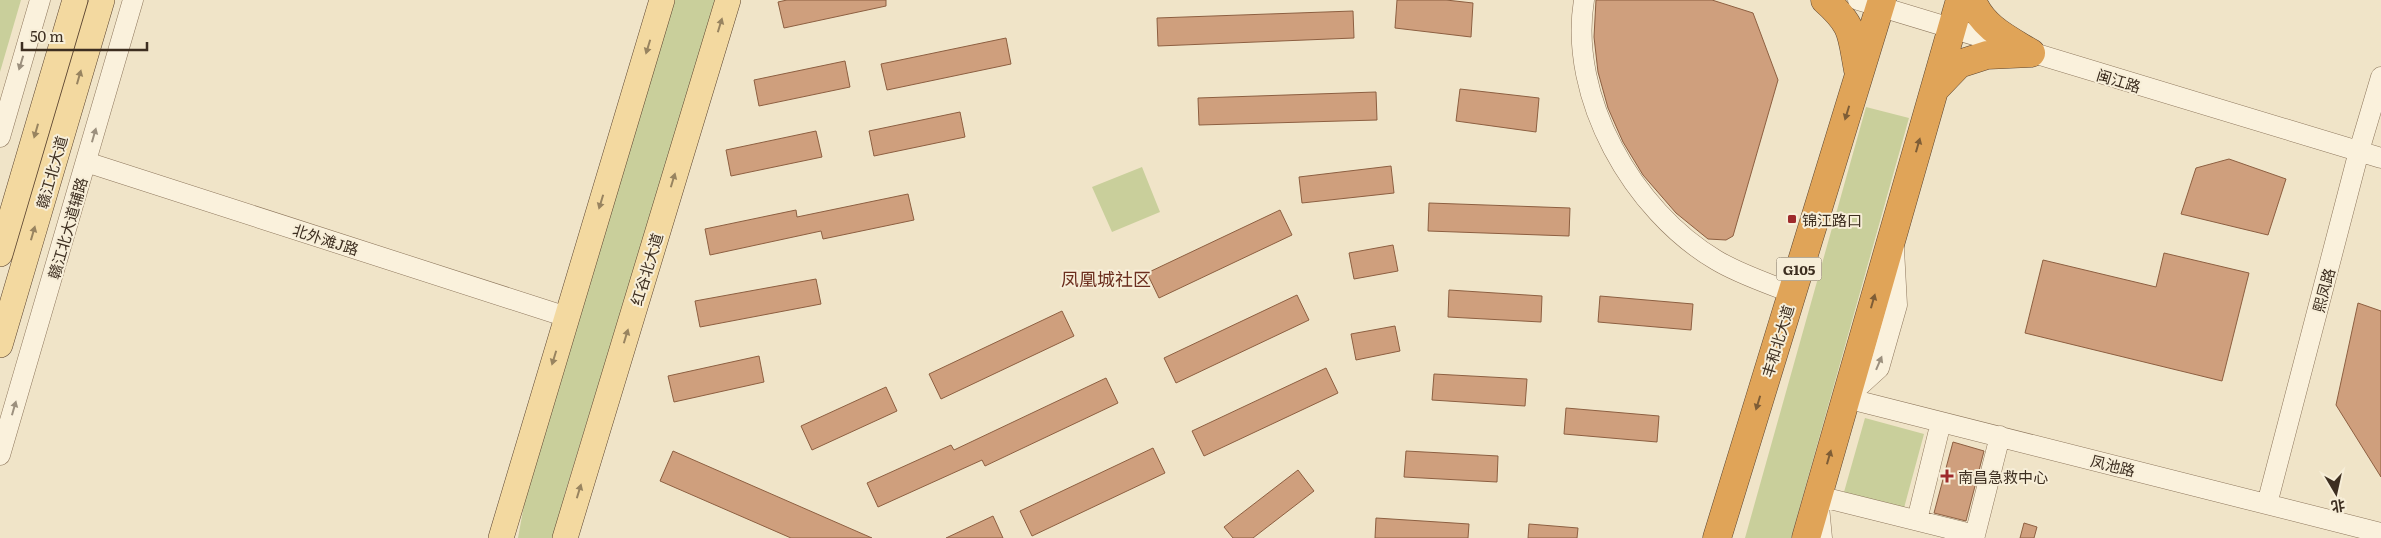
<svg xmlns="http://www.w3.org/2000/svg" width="2381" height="538" font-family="Literata,'Noto Sans SC',serif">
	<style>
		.green { fill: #c9cf9b }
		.building { fill: #cf9f7d; stroke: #8d5f41 }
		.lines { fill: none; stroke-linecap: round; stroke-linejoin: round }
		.minor-casing { stroke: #8d765c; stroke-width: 21 }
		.major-casing { stroke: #5b4430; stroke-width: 26 }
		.highway-casing { stroke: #5b4430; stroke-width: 29 }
		.minor { stroke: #faf1dc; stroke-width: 20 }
		.major { stroke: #f3d9a0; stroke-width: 25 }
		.highway { stroke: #e0a458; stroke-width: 28 }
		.oneway { fill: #988460 }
		.oneway2 { fill: #9c907e }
		.oneway3 { fill: #7e5d36 }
		.poi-dot { fill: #9e2a2b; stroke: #f7eed8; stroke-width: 2 }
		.labels { text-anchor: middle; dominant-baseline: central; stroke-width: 4; stroke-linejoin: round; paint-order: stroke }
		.shield { fill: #f7eed8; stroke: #756857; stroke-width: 1 }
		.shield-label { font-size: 14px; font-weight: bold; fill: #3d2e20 }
		.street-label { font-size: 15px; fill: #3d2e20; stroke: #f7eed8 }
		.poi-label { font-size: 15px; fill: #3d2e20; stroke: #f7eed8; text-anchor: start }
		.quarter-label { font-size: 18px; fill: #6b2e1e; stroke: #f7eed8 }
	</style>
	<rect width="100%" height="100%" fill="#f0e4c8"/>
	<path class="green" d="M0 0H21L0 72Z
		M674 0H717L565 493 557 538H518L526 494Z
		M1866 107 1909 118 1791 538H1745Z
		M1142 167 1160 212 1112 232 1092 187Z
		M1865 418 1924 434 1904 508 1844 492Z"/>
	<path class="building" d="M787 0H886V6L784 28 778 2Z
		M1397 0H1446L1473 3 1471 37 1395 28Z
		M1596 0H1712L1753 13 1778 80 1733 236 1726 240 1708 239 1676 213 1643 175 1623 142 1608 108 1598 72 1594 37Z
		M1353 11 1354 38 1158 46 1157 18Z
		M1006 38 1011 64 887 90 881 64Z
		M845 61 850 87 759 106 754 80Z
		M1460 89 1539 98 1536 132 1456 121Z
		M1376 92 1377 120 1199 125 1198 98Z
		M960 112 965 137 874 156 869 131Z
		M816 131 822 157 731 176 726 150Z
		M2229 159 2286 179 2268 235 2181 214 2196 168Z
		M1391 166 1394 193 1302 203 1299 177Z
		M908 194 914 220 823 239 821 231 710 255 705 229 796 210 797 217Z
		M1429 203 1570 208 1569 236 1428 231Z
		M1280 210 1292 235 1159 298 1147 273Z
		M1393 245 1398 271 1354 279 1349 253Z
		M2164 253 2249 273 2222 381 2025 333 2043 260 2156 287Z
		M816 279 821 304 700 327 695 301Z
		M1449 290 1542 296 1541 322 1448 317Z
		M1297 295 1309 320 1176 383 1164 358Z
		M1600 296 1693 304 1691 330 1598 322Z
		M2358 303 2381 311V477L2336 405Z
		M1062 311 1074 336 941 399 929 374Z
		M1395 326 1400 351 1356 360 1351 334Z
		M759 356 764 382 674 402 668 376Z
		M1326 368 1338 393 1204 456 1192 431Z
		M1434 374 1527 379 1525 406 1432 400Z
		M1106 378 1118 403 985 466 982 460 878 507 867 483 951 445 954 450Z
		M886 387 897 411 812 450 801 426Z
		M1566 408 1659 416 1657 442 1564 434Z
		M1953 442 1984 451 1966 521 1934 513Z
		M1153 448 1165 473 1032 536 1020 511Z
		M673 451 872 538H791L660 481Z
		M1406 451 1498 456 1497 482 1404 477Z
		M1298 470 1314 491 1253 538H1233L1224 527Z
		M993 516 1003 538H946Z
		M1376 518 1469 524 1468 538H1375Z
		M2024 523 2037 527 2034 538H2020Z
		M1529 524 1578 528 1577 538H1528Z"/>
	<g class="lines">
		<g class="minor-casing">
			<path id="minor" d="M1584 0C1568 97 1633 211 1716 260 1739 274 1767 283 1792 293
				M1858 0 2381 158
				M0 137 40 0
				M86 162 567 317
				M1846 398 2381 533
				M1846 398 1879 368 1897 305 1894 249
				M0 455 133 0
				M2267 504 2359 151 2381 77
				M1917 520 1941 422
				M1822 538 1818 496 1975 535 2000 436"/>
		</g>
		<g class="major-casing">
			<path id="major" d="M0 254 75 0
				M0 345 102 0
				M501 538 662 0
				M565 538 728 0"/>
		</g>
		<g class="highway-casing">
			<path id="highway" d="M1825 0C1854 26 1851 33 1858 70
				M1972 0C1982 27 2008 39 2031 53
				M1935 89 1959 64 1987 55 2031 53
				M1717 538 1882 0
				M1806 538 1960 0"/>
		</g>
		<use href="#minor" class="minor"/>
		<use href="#major" class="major"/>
		<use href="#highway" class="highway"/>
	</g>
	<defs><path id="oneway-solid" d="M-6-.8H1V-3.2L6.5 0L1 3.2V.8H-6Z" transform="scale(1.25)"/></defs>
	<g class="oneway">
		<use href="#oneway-solid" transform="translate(720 25) rotate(-73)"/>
		<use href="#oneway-solid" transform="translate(648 47) rotate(107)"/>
		<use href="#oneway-solid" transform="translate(79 77) rotate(-74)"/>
		<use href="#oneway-solid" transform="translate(36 131) rotate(106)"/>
		<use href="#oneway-solid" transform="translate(673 180) rotate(-73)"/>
		<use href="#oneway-solid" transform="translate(601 202) rotate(107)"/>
		<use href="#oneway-solid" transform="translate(33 233) rotate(-74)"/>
		<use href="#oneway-solid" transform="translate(626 336) rotate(-73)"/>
		<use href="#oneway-solid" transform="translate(554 358) rotate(107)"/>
		<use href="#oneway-solid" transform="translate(579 491) rotate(-73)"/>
	</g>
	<g class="oneway2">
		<use href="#oneway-solid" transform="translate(21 63) rotate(107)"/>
		<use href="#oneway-solid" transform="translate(94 135) rotate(-74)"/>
		<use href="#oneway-solid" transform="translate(1879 363) rotate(-67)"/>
		<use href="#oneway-solid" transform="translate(14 408) rotate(-74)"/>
	</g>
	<g class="oneway3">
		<use href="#oneway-solid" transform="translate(1847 113) rotate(107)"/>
		<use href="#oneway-solid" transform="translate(1918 145) rotate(-74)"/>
		<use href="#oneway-solid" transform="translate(1873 301) rotate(-74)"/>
		<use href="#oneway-solid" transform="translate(1758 403) rotate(107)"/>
		<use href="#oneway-solid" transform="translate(1829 457) rotate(-74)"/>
	</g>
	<g class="poi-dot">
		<rect x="1787" y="214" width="10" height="10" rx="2.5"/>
		<path d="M1944.5 468.5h5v5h5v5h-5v5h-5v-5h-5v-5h5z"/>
	</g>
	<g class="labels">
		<rect class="shield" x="1776.5" y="257.5" width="45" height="23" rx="4"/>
		<g class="shield-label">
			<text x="1799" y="269">G105</text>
		</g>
		<g class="street-label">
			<text transform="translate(2119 80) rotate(17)">闽江路</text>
			<text transform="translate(51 172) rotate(-74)">赣江北大道</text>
			<text transform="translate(67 228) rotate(-74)">赣江北大道辅路</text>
			<text transform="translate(326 239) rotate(18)">北外滩J路</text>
			<text transform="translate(646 269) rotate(-73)">红谷北大道</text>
			<text transform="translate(2323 290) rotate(-75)">熙凤路</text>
			<text transform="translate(1777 341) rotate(-73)">丰和北大道</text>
			<text transform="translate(2113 465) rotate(14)">凤池路</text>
		</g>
		<g class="poi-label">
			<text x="1802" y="219">锦江路口</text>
			<text x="1958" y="476">南昌急救中心</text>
		</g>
		<g class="quarter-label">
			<text x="1106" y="278">凤凰城社区</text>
		</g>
	</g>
	<g transform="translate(2336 493) rotate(171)" stroke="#f7eed8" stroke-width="4" paint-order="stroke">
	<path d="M0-4L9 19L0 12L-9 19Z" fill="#3d2e20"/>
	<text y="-8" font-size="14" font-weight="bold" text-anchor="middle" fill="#3d2e20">北</text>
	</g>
	<path d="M22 42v8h125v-8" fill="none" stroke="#3d2e20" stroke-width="2.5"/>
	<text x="30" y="42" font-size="15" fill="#3d2e20" stroke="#f7eed8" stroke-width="4" paint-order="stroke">50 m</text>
</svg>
